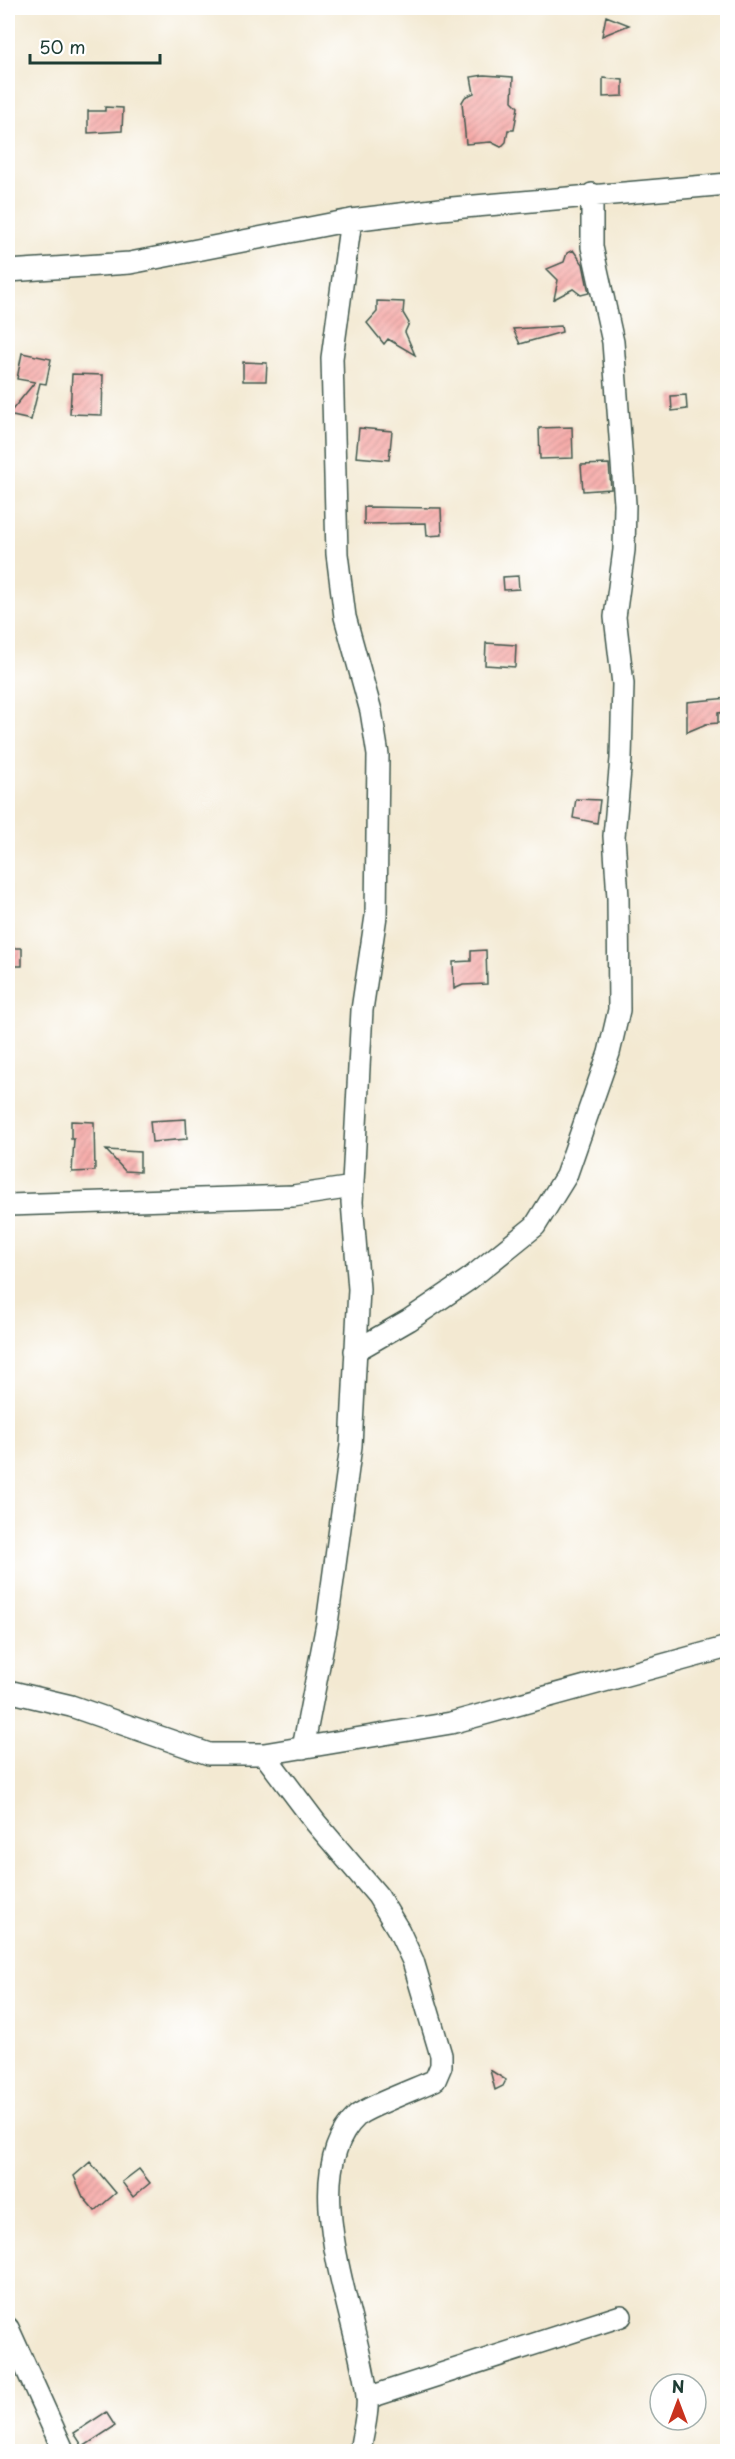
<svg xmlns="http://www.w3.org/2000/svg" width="735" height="2459" font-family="'Playpen Sans',sans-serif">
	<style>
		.building { fill: url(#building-hatch) }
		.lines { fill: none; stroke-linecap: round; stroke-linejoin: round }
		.minor-casing { stroke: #3f574c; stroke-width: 24 }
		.minor { stroke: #fff; stroke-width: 21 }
	</style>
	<defs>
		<pattern id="building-hatch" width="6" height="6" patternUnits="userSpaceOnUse" patternTransform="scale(1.5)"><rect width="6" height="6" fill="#f6a4a2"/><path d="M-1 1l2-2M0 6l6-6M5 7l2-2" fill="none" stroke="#c78785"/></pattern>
	</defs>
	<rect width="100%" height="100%" fill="#fff"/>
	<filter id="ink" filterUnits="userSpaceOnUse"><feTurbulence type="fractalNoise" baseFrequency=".0167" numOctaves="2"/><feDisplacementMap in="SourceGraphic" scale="12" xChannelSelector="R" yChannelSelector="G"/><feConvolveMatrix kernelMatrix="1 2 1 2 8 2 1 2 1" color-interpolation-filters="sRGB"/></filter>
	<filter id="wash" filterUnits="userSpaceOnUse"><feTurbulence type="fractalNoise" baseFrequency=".008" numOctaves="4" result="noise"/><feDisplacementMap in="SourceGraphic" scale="24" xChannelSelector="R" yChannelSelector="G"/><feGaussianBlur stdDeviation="1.35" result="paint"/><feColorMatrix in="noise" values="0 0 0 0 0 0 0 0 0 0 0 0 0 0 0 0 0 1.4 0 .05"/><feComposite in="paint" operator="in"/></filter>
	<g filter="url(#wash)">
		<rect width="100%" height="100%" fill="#f3e9d2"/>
		<g id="blocks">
			<path class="building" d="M606 16 629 25 602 36Z
				M484 75 513 77 512 101 518 107 514 130H508L506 142 501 147 491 142 466 144 462 102 465 97 474 93 471 77Z
				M603 78 623 80V96L603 97Z
				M105 107 123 108 122 131 88 133V111H105Z
				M573 250 583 264 589 293 581 295 573 289 554 299 558 280 547 269 564 262 567 253Z
				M377 301 404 302 403 313 409 323 405 332 415 355 388 339 384 344 367 323 377 312Z
				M561 326 562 332 520 344 513 329Z
				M22 353 51 359 46 384 40 383 31 420 8 415 35 382 17 379Z
				M243 362 267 363 266 381H243Z
				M72 374 103 375 102 415 70 414Z
				M686 395 687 409 672 411 671 396Z
				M572 427 573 458 540 459 539 428Z
				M359 428 392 431 389 460 356 457Z
				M609 464 611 489 583 491 581 465Z
				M364 507 441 508 442 535 427 536 426 523 364 524Z
				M518 576 519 589 504 590 503 577Z
				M486 643 516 645 515 667 485 665Z
				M728 698V712L718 713V723L706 724 687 732V702Z
				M576 799 600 800 597 823 573 818Z
				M8 948H22V966H8Z
				M486 950 487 984 463 985 454 989 453 962 471 961V951Z
				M186 1119 187 1139 152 1142 150 1121Z
				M71 1121 94 1122 95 1171 72 1172 74 1139H71Z
				M106 1150 140 1152V1172L125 1171Z
				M490 2070 506 2080 503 2086 495 2090Z
				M90 2162 116 2193 95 2211 83 2197 74 2176Z
				M139 2169 150 2183 133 2197 122 2182Z
				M106 2412 115 2426 83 2447 74 2433Z"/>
		</g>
	</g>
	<g filter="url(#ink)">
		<use href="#blocks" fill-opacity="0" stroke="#3f574c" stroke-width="1.5"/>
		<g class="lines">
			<g class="minor-casing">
				<path id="minor" d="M8 271 130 263 351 220 441 209 728 184
					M8 1205 293 1196 353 1187
					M355 1351 409 1320 468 1280 535 1226 566 1176 609 1053 619 1010 618 898 614 836 621 759 623 684 615 617 624 550 625 504 613 342 592 247V194
					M8 1691 71 1706 209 1754H264L451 1723 728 1647
					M303 1748 327 1624 351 1446 359 1289 352 1202 362 1010 376 916 378 755 371 711 345 617 337 554 332 358 351 220
					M264 1754 316 1823 378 1896 399 1931 413 1961 441 2055V2066L435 2080C420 2087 365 2108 357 2116 293 2176 360 2322 367 2396 369 2412 363 2431 361 2446L358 2452
					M8 2328 64 2452
					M367 2398 621 2316"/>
			</g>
			<use href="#minor" class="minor"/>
		</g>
	</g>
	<rect width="735" height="2459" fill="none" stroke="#fff" stroke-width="30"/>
	<g transform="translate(678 2402)"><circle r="28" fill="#ffffff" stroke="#a5b1ae" stroke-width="1.5"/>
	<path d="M0-4.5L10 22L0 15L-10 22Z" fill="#c8321e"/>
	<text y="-9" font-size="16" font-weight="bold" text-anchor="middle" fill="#1f3d34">N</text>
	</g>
	<path d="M30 54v9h130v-9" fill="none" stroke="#1f3d34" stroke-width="3"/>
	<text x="39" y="54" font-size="18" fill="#1f3d34" stroke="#ffffff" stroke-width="4.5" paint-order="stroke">50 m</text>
</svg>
